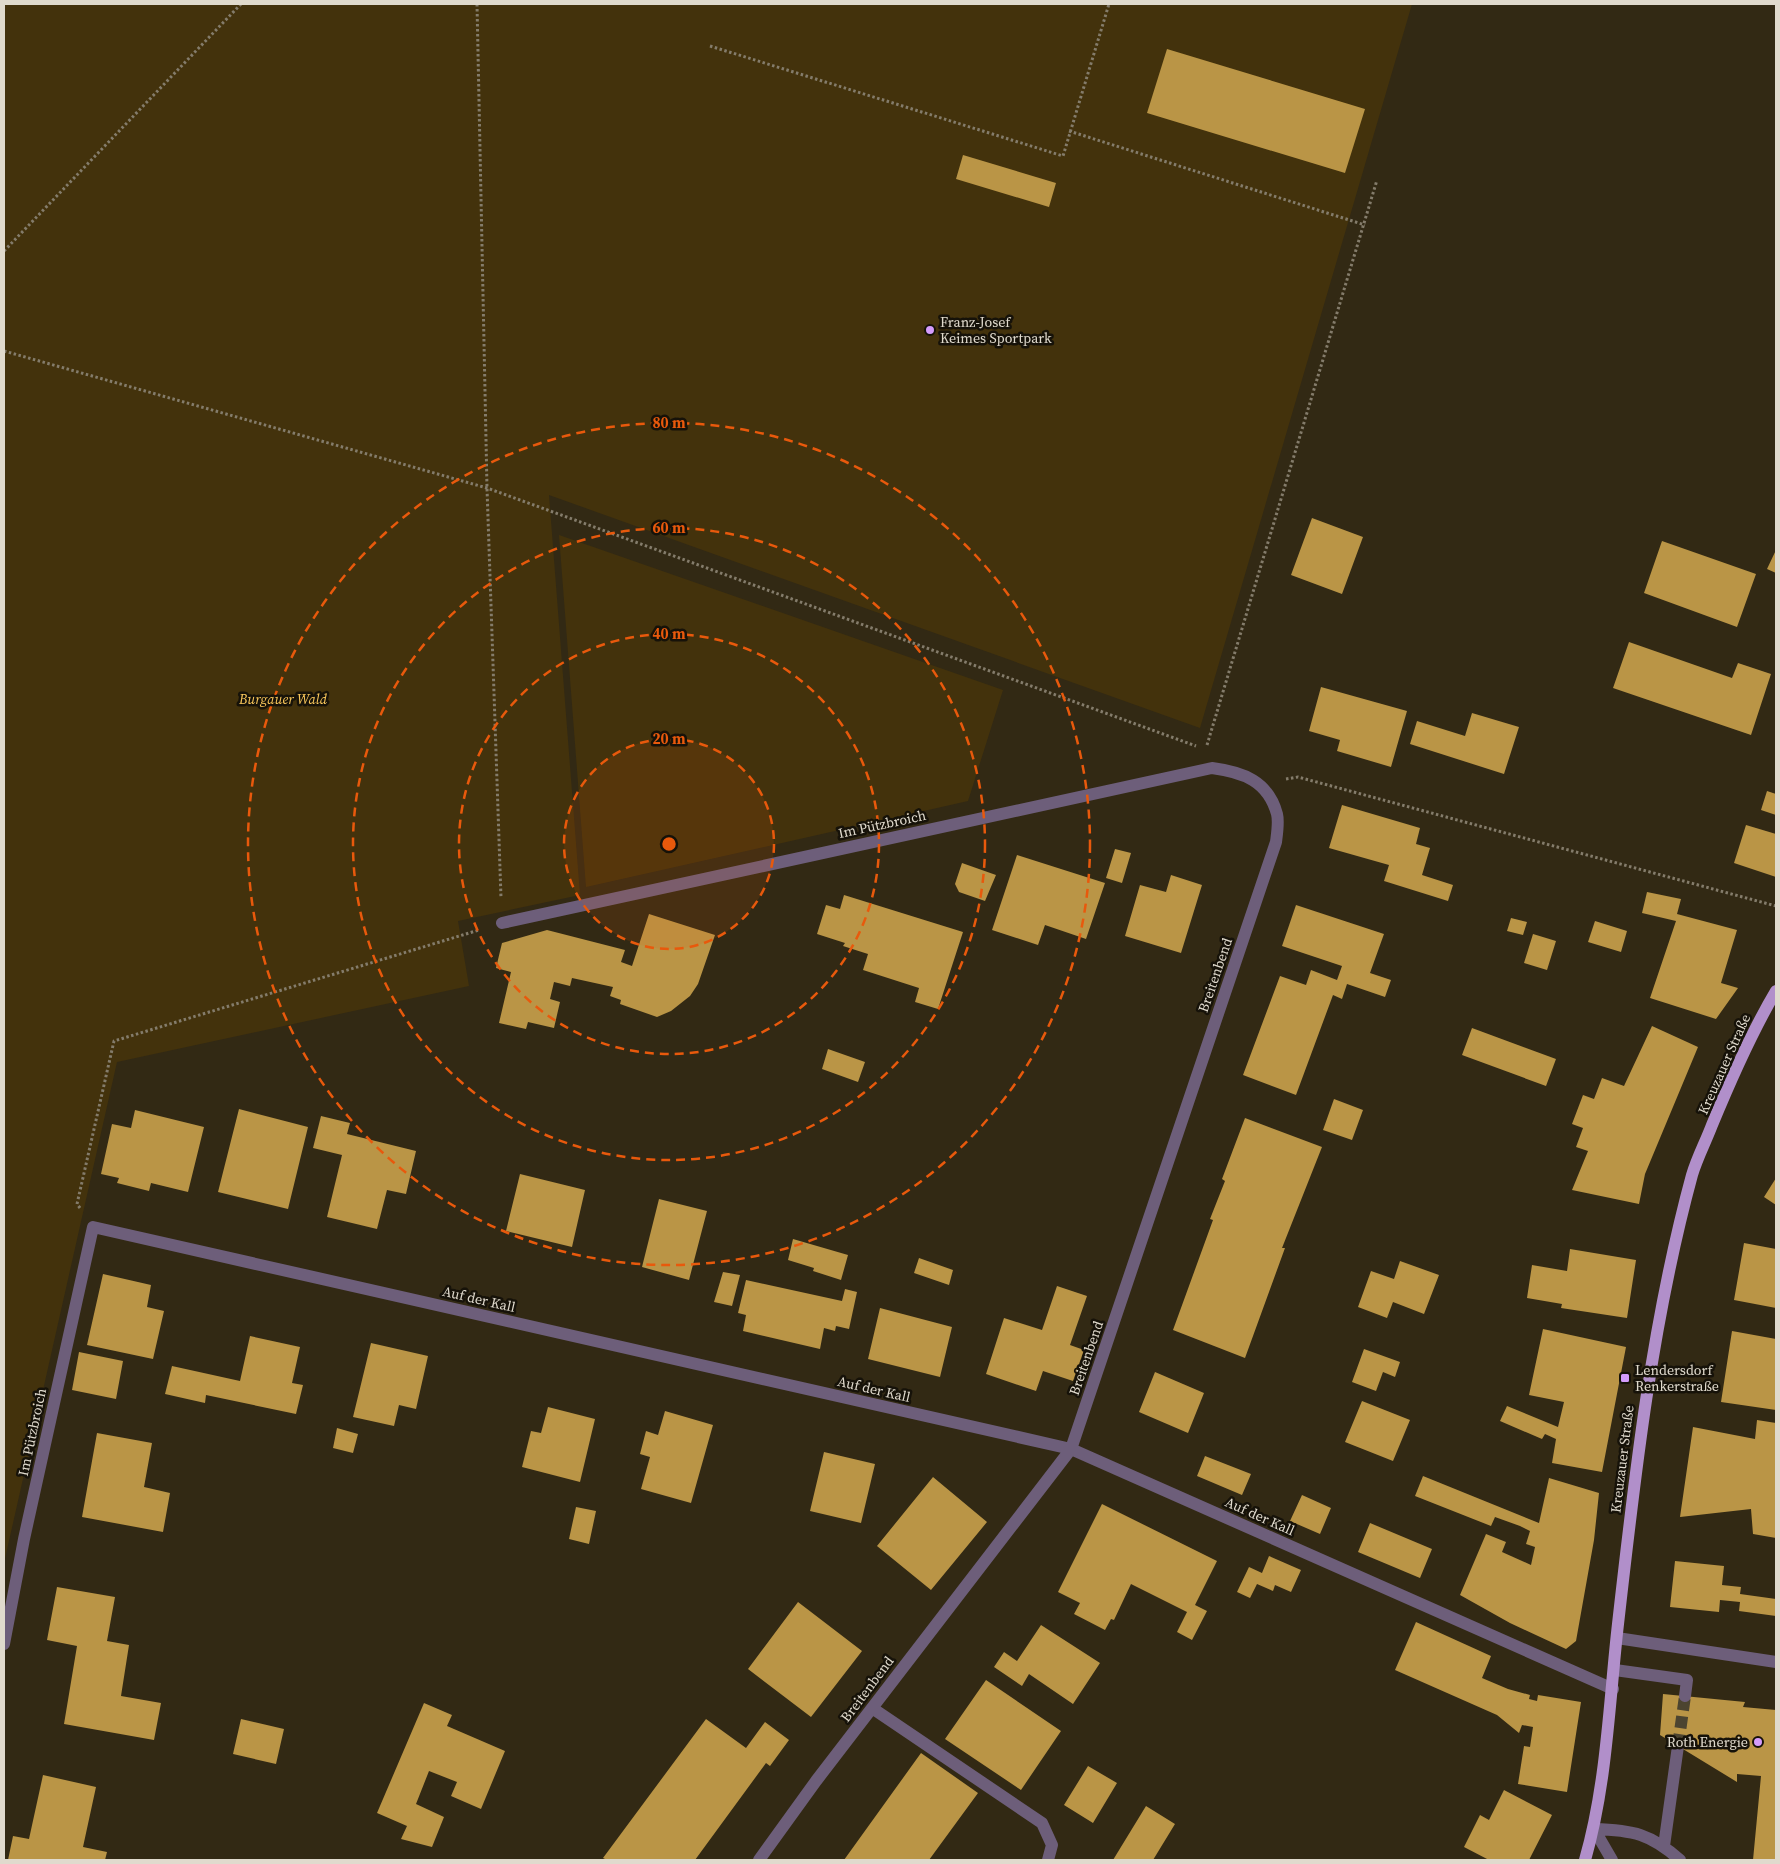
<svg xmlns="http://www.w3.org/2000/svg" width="1780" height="1864" font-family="'Source Serif 4',serif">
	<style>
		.green { fill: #43320c }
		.building { fill: #ba9546 }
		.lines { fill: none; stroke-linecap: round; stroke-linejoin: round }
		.minor-tunnel { stroke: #4c4430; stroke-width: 12; stroke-dasharray: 12 6; stroke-linecap: butt }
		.path { stroke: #847c6b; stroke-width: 3; stroke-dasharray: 2.5 2.5; stroke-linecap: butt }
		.minor { stroke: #6d5e7a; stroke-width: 12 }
		.major { stroke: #b18fca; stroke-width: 12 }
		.ring { fill: none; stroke: #e8590c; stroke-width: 2.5; stroke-dasharray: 9 6 }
		.poi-dot { fill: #d49cfc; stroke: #161209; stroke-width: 2 }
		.labels { text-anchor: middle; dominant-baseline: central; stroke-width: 5; stroke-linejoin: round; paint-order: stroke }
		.poi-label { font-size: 14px; fill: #e0dacd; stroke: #161209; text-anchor: start }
		.park-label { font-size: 14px; font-style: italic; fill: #f9c75b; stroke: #161209 }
		.street-label { font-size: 14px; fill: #e0dacd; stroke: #161209 }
		.centre { fill: #e8590c; stroke: #161209; stroke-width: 2.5 }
		.ring-label { font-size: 15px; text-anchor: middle; font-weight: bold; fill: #e8590c; stroke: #161209; stroke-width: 5; stroke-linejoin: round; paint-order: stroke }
	</style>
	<rect width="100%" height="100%" fill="#322914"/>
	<path class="green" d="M4 4H1412L1200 728 549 495 580 895 458 921 469 986 117 1062 4 1563Z
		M559 535 1003 690 968 801 586 887Z"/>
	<path class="building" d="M1167 49 1365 109 1345 173 1147 113Z
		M963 155 1056 183 1049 207 956 179Z
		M1312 518 1363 537 1342 594 1291 575Z
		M1662 541 1756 574 1737 627 1644 593Z
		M1776 550V573L1767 569Z
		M1629 642 1732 678 1738 663 1771 674 1751 735 1613 688Z
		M1321 687 1407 711 1391 767 1337 751 1340 740 1309 731Z
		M1472 713 1519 727 1504 774 1410 744 1417 721 1465 736Z
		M1767 791 1776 794V815L1761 810Z
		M1342 805 1420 828 1416 844 1430 848 1422 875 1453 885 1448 901 1384 881 1389 865 1329 848Z
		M1746 825 1776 834V877L1734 863Z
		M1115 849 1131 853 1122 883 1106 878Z
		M1017 855 1105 883 1086 939 1045 925 1038 945 992 930Z
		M962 863 996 875 985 901 959 892 955 884Z
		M1171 875 1202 885 1181 953 1125 936 1140 885 1166 892Z
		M1647 892 1681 899 1677 914 1737 930 1721 983 1738 988 1716 1019 1650 998 1676 921 1642 913Z
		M844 895 963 932 938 1009 915 1002 919 988 863 970 868 954 843 946 845 943 817 934 826 905 840 909Z
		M1296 905 1384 934 1370 973 1391 980 1385 997 1347 984 1342 999 1333 995 1296 1095 1243 1075 1280 976 1306 985 1311 970 1337 980 1342 966 1282 946Z
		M649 914 715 935 698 984 690 996 671 1011 657 1017 620 1004 621 1000 610 996 613 987 572 978 570 986 554 982 550 999 560 1002 554 1028 528 1022 526 1029 499 1023 511 972 496 968 502 943 547 930 625 950 621 962 632 966Z
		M1511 918 1527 922 1523 935 1507 931Z
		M1595 921 1627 931 1621 952 1588 942Z
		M1533 934 1556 941 1547 970 1524 963Z
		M1652 1026 1698 1047 1645 1174 1639 1204 1572 1190 1588 1151 1576 1147 1583 1128 1572 1124 1583 1095 1594 1099 1602 1078 1624 1086Z
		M1472 1028 1556 1059 1546 1086 1462 1055Z
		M828 1049 865 1062 858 1082 822 1069Z
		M1334 1099 1363 1110 1352 1140 1323 1130Z
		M239 1109 308 1127 288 1209 218 1192Z
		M135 1110 204 1127 188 1192 151 1183 149 1191 117 1183 119 1178 101 1174 112 1124 131 1128Z
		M321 1116 350 1123 347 1134 416 1151 406 1194 387 1190 377 1229 327 1217 342 1155 313 1148Z
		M1245 1118 1322 1147 1282 1248H1285L1245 1358 1173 1330 1213 1220 1210 1219 1225 1181 1222 1179Z
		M520 1174 585 1190 572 1247 506 1231Z
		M1776 1178V1205L1764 1197Z
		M659 1199 707 1211 689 1280 642 1267Z
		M793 1239 848 1255 841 1280 813 1271 814 1268 788 1260Z
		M1744 1243 1776 1249V1308L1734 1300Z
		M1570 1249 1636 1260 1627 1318 1561 1308 1562 1304 1527 1298 1532 1265 1567 1271Z
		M919 1258 953 1270 949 1285 914 1273Z
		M1400 1261 1439 1275 1424 1314 1393 1302 1387 1318 1358 1307 1371 1271 1394 1279Z
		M723 1272 740 1275 732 1306 714 1302Z
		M103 1274 151 1285 147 1307 164 1311 153 1359 87 1345Z
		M746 1280 842 1301 845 1289 857 1292 849 1329 836 1326 835 1331 824 1328 820 1349 743 1331 746 1315 738 1313Z
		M1057 1286 1087 1296 1070 1345 1084 1350 1073 1381 1043 1371 1036 1391 986 1374 1004 1318 1042 1330Z
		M880 1308 952 1327 940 1377 868 1359Z
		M1543 1329 1626 1347 1602 1472 1552 1463 1556 1439 1545 1434 1542 1439 1500 1421 1507 1406 1558 1427 1564 1402 1529 1395Z
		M1732 1331 1776 1339V1410L1721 1402Z
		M250 1336 300 1347 292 1383 303 1385 296 1414 206 1395 205 1403 165 1394 172 1366 240 1381Z
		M371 1343 428 1356 416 1409 399 1405 394 1426 353 1417Z
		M1364 1349 1400 1362 1395 1377 1383 1372 1376 1391 1352 1382Z
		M79 1352 123 1361 116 1399 72 1390Z
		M1155 1372 1204 1393 1188 1433 1139 1412Z
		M1362 1401 1410 1420 1393 1461 1345 1442Z
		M548 1407 595 1419 580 1482 522 1467 531 1431 541 1433Z
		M665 1411 713 1425 691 1503 641 1489 650 1457 640 1454 646 1431 658 1435Z
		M1757 1420 1776 1423V1538L1753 1534 1751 1509 1680 1517 1693 1427 1755 1439Z
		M337 1428 358 1434 353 1453 333 1448Z
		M97 1433 152 1443 144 1487 170 1493 163 1532 82 1517Z
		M824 1452 875 1464 861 1523 810 1511Z
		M1205 1456 1251 1474 1242 1495 1197 1476Z
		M1423 1476 1539 1523 1549 1478 1599 1493 1594 1540 1576 1641 1566 1649 1510 1623 1460 1595 1486 1534 1506 1542 1502 1552 1531 1565 1535 1547 1526 1544 1530 1531 1520 1526 1495 1517 1491 1526 1415 1496Z
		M933 1477 987 1522 931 1590 877 1546Z
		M1302 1495 1331 1508 1320 1534 1290 1521Z
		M1102 1504 1217 1561 1195 1605 1207 1611 1192 1640 1177 1632 1187 1612 1131 1584 1114 1620 1111 1619 1105 1630 1074 1614 1080 1603 1058 1592Z
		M576 1507 596 1511 589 1544 569 1539Z
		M1370 1523 1432 1549 1420 1578 1358 1552Z
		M1269 1556 1301 1570 1291 1592 1275 1585 1273 1591 1257 1584 1250 1598 1237 1592 1249 1567 1262 1573Z
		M1675 1561 1724 1566 1722 1585 1741 1587 1740 1594 1776 1599V1616L1739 1611 1740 1602 1720 1600 1719 1612 1670 1607Z
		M57 1587 115 1597 107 1641 129 1645 121 1696 161 1703 154 1740 64 1724 77 1646 47 1640Z
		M798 1602 862 1651 811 1717 748 1669Z
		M1416 1622 1491 1656 1482 1678 1508 1689 1530 1695 1529 1699 1537 1701 1538 1695 1581 1702 1567 1792 1518 1784 1524 1746 1530 1747 1533 1727 1522 1725 1519 1733 1497 1715 1395 1670Z
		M1041 1625 1100 1663 1073 1704 1029 1674 1022 1686 994 1667 1004 1652 1017 1661Z
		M986 1680 1061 1731 1021 1790 945 1739Z
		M1663 1694 1745 1702 1743 1707 1776 1710V1860H1753L1761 1776 1737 1774V1782L1660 1735Z
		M424 1703 452 1715 447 1726 505 1751 481 1809 451 1796 457 1782 429 1771 416 1804 444 1817 432 1847 401 1839 407 1826 377 1813Z
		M241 1719 284 1729 276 1764 233 1754Z
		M706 1719 746 1748 765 1722 789 1740 770 1766 766 1763 695 1860H607L603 1858Z
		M921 1753 978 1793 929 1860H844Z
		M1088 1766 1117 1783 1093 1823 1064 1805Z
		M43 1775 96 1787 83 1847 107 1852 105 1860H8L13 1836 29 1839Z
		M1504 1790 1552 1815 1529 1860H1489L1464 1847 1480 1815 1489 1820Z
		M1146 1806 1175 1824 1153 1860H1113Z"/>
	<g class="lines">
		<path class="minor-tunnel" d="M1678 1746 1685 1696"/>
		<path class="path" d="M477 4 487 488 501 898
			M710 46 1063 156 1109 4
			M1069 131 1365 225
			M4 251 241 4
			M4 351 487 488 1196 746
			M1207 745 1377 180
			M1286 779 1298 777 1776 906
			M80 1208 77 1204 114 1041 479 930"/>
		<path class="minor" d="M502 923 1212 768C1243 772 1268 781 1277 814 1279 822 1277 834 1276 842L1071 1449 816 1781 759 1860
			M1617 1638 1776 1662
			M4 1644 24 1539 93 1227 1071 1449 1613 1689
			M1615 1670 1687 1680 1685 1696
			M872 1708 1042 1823 1052 1845 1048 1860
			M1594 1829C1633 1830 1651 1834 1680 1860
			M1594 1829 1612 1860
			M1664 1846 1678 1746"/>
		<path class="major" d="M1585 1860C1607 1783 1609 1703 1618 1624 1635 1473 1652 1322 1692 1175 1697 1158 1706 1141 1712 1125 1731 1079 1751 1033 1776 991"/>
	</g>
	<circle cx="669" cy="844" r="105" fill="#e8590c" fill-opacity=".12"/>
	<g class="ring">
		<circle cx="669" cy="844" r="105"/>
		<circle cx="669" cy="844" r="210"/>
		<circle cx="669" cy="844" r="316"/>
		<circle cx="669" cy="844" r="421"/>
	</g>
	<g class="poi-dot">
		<circle cx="930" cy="330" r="5"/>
		<rect x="1620" y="1373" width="10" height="10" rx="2.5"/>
		<circle cx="1758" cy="1742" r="5"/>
	</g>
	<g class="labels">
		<g class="poi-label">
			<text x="940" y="322">Franz-Josef<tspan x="940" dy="16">Keimes Sportpark</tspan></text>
			<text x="1635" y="1370">Lendersdorf<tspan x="1635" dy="16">Renkerstraße</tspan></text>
			<text x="1748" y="1742" text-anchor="end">Roth Energie</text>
		</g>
		<g class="park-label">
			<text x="283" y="699">Burgauer Wald</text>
		</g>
		<g class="street-label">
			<text transform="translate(882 824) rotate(-12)">Im Pützbroich</text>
			<text transform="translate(1215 975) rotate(-71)">Breitenbend</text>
			<text transform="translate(1724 1064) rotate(-66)">Kreuzauer Straße</text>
			<text transform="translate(479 1299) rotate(13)">Auf der Kall</text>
			<text transform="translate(1086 1358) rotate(-71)">Breitenbend</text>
			<text transform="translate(874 1389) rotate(13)">Auf der Kall</text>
			<text transform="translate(32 1432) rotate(-78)">Im Pützbroich</text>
			<text transform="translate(1622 1459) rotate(-83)">Kreuzauer Straße</text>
			<text transform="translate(1260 1516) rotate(24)">Auf der Kall</text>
			<text transform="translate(867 1689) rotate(-53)">Breitenbend</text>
		</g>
	</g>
	<circle cx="669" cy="844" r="8" class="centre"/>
	<g class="ring-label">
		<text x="669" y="428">80 m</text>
		<text x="669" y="533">60 m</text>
		<text x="669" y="639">40 m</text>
		<text x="669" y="744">20 m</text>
	</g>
	<rect width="1780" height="1864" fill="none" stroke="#e0dacd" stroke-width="10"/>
</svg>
